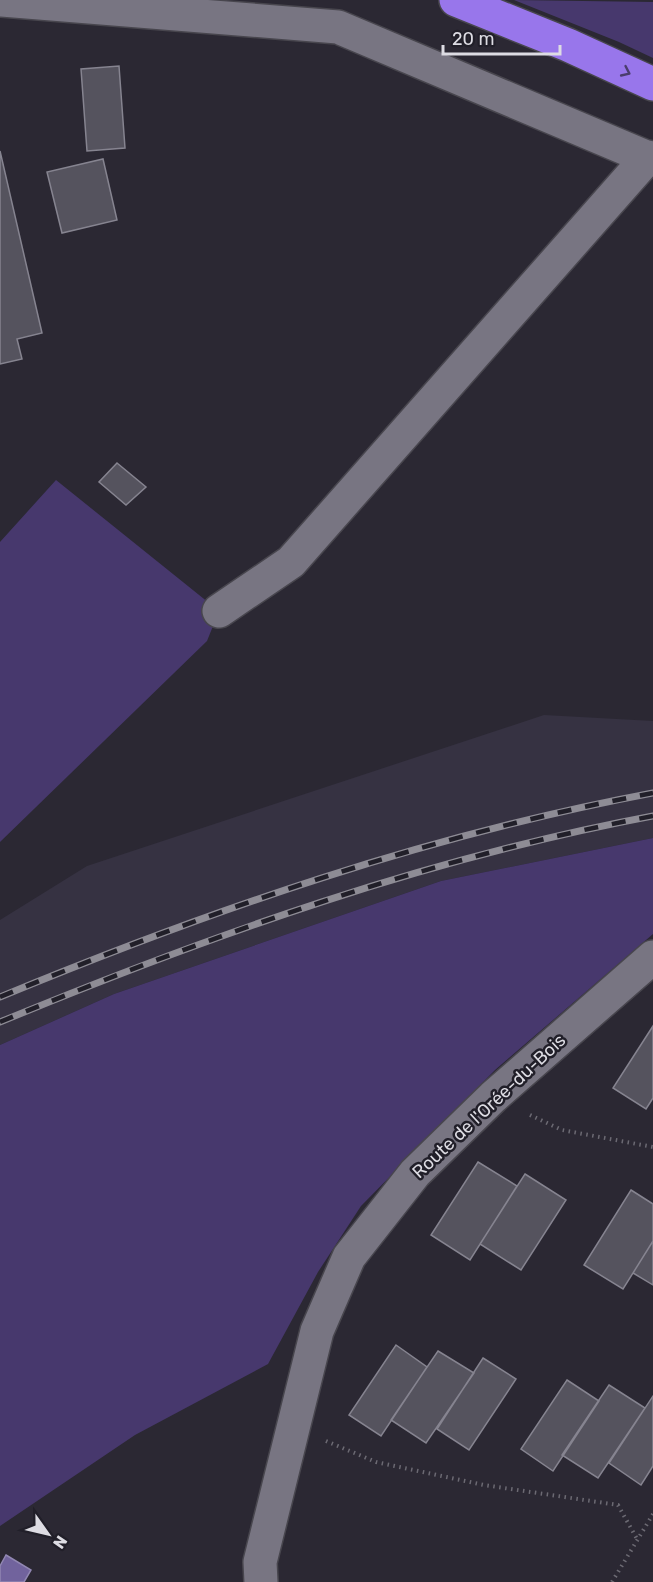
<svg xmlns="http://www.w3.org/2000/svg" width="653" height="1582" font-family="Rubik,sans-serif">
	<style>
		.built { fill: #363242 }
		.green { fill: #47386d }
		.water { fill: #71639d; stroke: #9187b2; stroke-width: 1.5 }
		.building { fill: #55535e; stroke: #868490; stroke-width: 1.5 }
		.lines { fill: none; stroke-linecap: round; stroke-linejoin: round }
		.street-casing { stroke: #48464e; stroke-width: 36 }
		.highway-casing { stroke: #48464e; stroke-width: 36 }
		.path { stroke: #6c6a73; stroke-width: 4; stroke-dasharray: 1.5 4.5; stroke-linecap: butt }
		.street { stroke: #787582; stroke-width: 33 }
		.highway { stroke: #9876eb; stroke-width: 33 }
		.rail-casing { stroke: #8e8c95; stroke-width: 7 }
		.rail { stroke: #211f29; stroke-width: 4.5; stroke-dasharray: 14; stroke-linecap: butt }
		.oneway { stroke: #4b3d6d }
		.labels { text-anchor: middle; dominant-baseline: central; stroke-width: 5; stroke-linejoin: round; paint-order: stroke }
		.street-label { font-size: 18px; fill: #dddce3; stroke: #211f29 }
	</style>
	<rect width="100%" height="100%" fill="#2b2833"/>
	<path class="built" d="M544 715 653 721V838L441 881 114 994 0 1045V920L87 866Z"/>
	<path class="green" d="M514 0 653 2V58L619 42Z
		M56 480 219 611 207 641 0 842V542Z
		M653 838V934L495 1070 361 1206 318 1272 268 1364 135 1435 0 1526V1045L114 994 441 881Z"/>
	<path class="water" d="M6 1555 31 1570 24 1582H0V1566Z"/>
	<path class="building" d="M119 66 125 148 87 151 81 69Z
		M0 151 42 333 17 339 22 359 0 364Z
		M103 159 117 220 62 233 47 172Z
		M117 463 146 487 126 505 99 482Z
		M653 1026V1098L646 1109 613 1088Z
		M478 1162 517 1186 470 1260 431 1235Z
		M525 1174 566 1200 521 1270 480 1244Z
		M631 1190 653 1204V1241L623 1289 584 1265Z
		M653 1241V1285L633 1273Z
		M396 1345 427 1367 381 1436 349 1415Z
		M438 1351 474 1373 426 1443 391 1420Z
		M483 1358 516 1379 469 1450 437 1429Z
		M567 1380 599 1401 553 1471 521 1449Z
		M609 1385 645 1408 598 1478 562 1455Z
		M653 1396V1466L641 1485 609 1463Z"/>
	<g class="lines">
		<g class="street-casing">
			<path id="street" d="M2 0 338 27 653 160
				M219 611 291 562 648 157
				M261 1582 260 1562 317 1331 349 1257 415 1173 493 1097 653 957"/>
		</g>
		<g class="highway-casing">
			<path id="highway" d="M456 0 568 45 653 84"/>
		</g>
		<path class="path" d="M530 1115 562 1130 653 1147
			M326 1441 376 1462 484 1485 618 1505 637 1539
			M612 1582 653 1514"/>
		<use href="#street" class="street"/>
		<use href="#highway" class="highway"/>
		<g class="rail-casing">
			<path id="rail" d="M0 997C211 910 428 835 653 793
				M0 1022C211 935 428 858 653 816"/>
		</g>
		<use href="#rail" class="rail"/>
	</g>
	<defs><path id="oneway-chevron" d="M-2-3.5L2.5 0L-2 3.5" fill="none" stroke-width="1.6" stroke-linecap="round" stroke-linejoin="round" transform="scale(1.5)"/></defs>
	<use class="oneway" href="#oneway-chevron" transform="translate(626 72) rotate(25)"/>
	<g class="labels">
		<g class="street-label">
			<text transform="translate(489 1106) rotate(-43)">Route de l'Orée-du-Bois</text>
		</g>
	</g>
	<g transform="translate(48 1534) rotate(124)" stroke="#211f29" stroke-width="4.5" paint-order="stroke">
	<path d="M0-4.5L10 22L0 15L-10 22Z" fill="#dddce3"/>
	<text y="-9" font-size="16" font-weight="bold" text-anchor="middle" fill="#dddce3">N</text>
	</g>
	<path d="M443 45v9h117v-9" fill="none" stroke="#dddce3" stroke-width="3"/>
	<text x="452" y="45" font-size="18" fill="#dddce3" stroke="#211f29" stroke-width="4.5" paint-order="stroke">20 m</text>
</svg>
